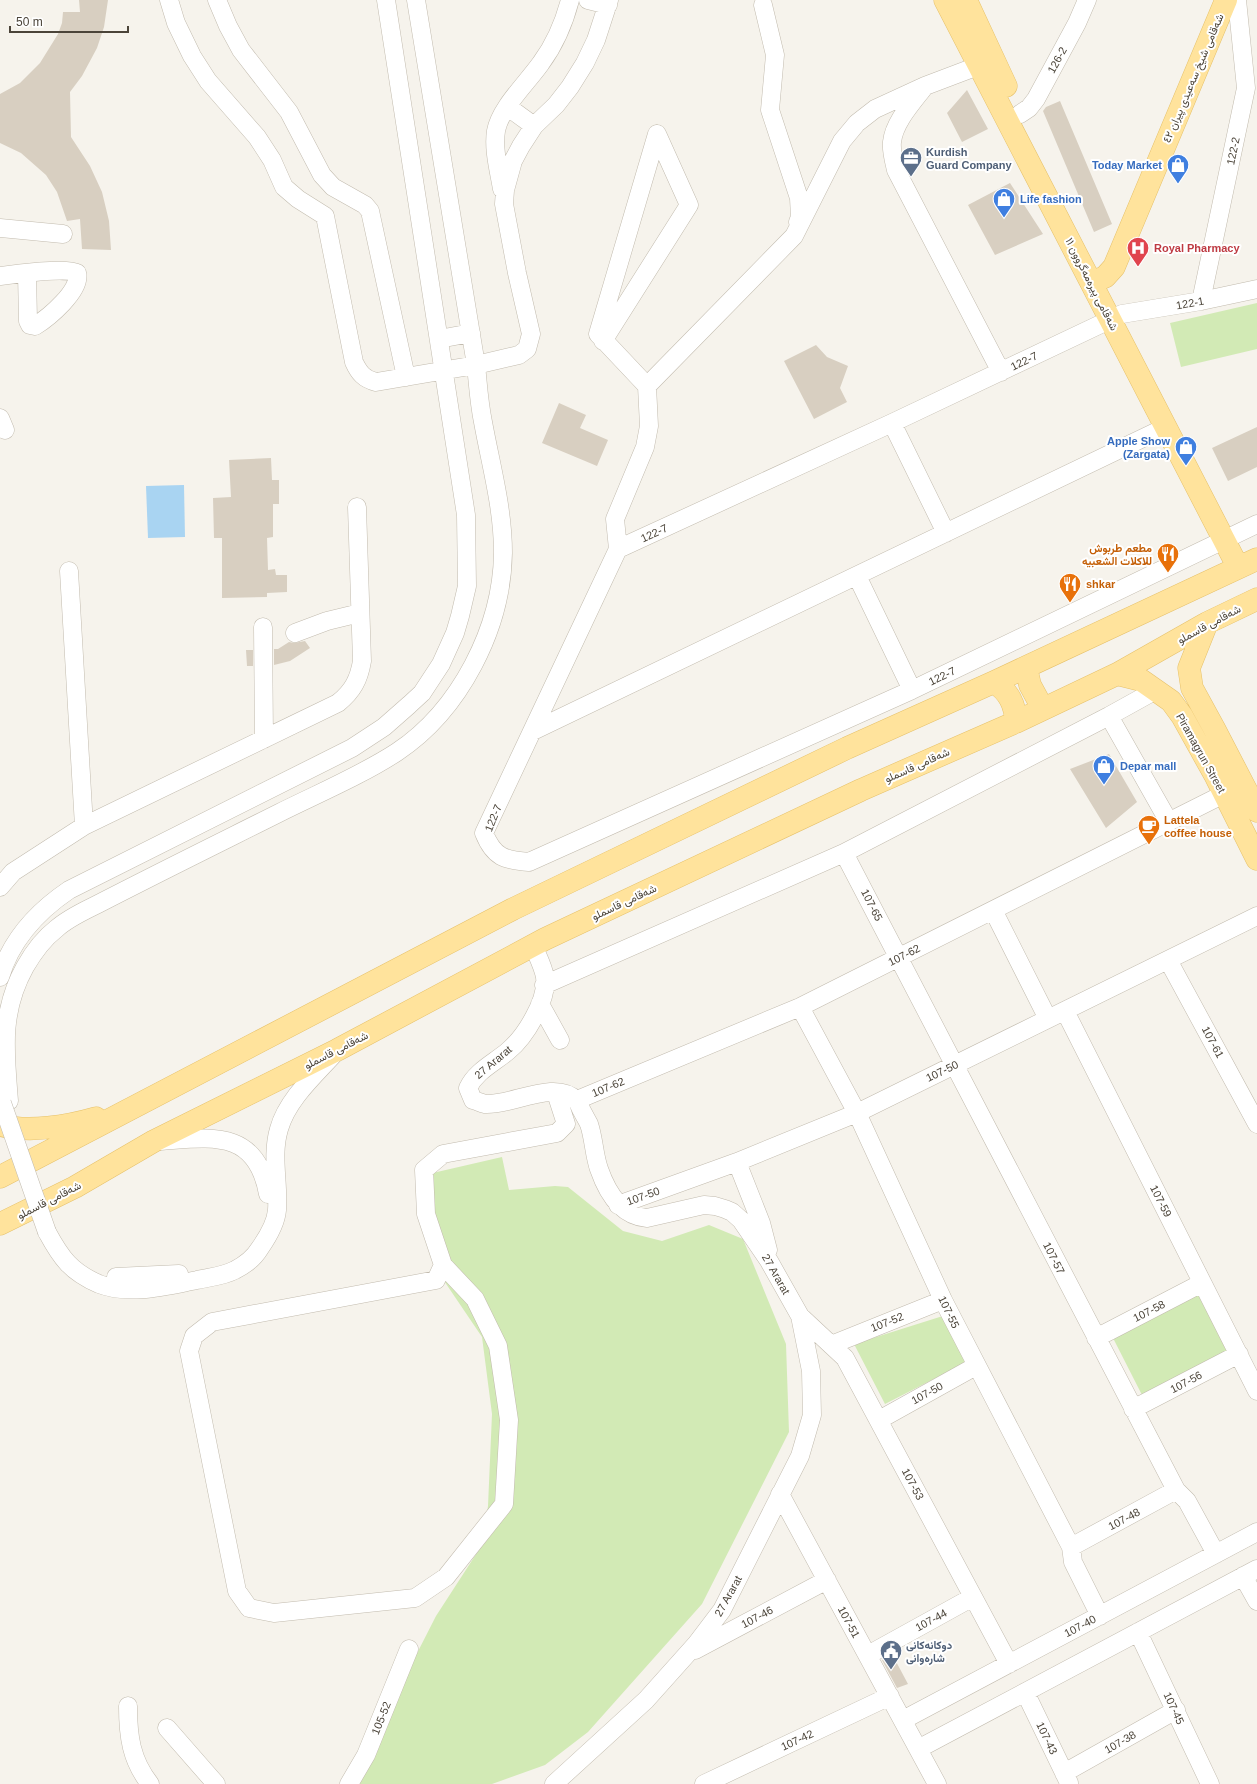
<svg xmlns="http://www.w3.org/2000/svg" width="1257" height="1784" font-family="Helvetica,Vazirmatn,sans-serif">
	<style>
		.green { fill: #d2eab5 }
		.water { fill: #a9d4f2 }
		.building { fill: #d8cfc1 }
		.lines { fill: none; stroke-linecap: round; stroke-linejoin: round }
		.minor-casing { stroke: #c2bbae; stroke-width: 19 }
		.major-casing { stroke: #e6c16a; stroke-width: 23 }
		.minor { stroke: #fff; stroke-width: 18 }
		.major { stroke: #ffe39c; stroke-width: 22 }
		.minor-bridge-casing { stroke: #c2bbae; stroke-width: 19; stroke-linecap: butt }
		.minor-bridge { stroke: #fff; stroke-width: 18 }
		.labels { text-anchor: middle; dominant-baseline: central; stroke-width: 4; stroke-linejoin: round; paint-order: stroke }
		.street-label { font-size: 11px; fill: #4b4439; stroke: #fff }
		.service-label { font-size: 11px; font-weight: bold; fill: #4e5e75; stroke: #fff; text-anchor: start }
		.shop-label { font-size: 11px; font-weight: bold; fill: #366cbe; stroke: #fff; text-anchor: end }
		.health-label { font-size: 11px; font-weight: bold; fill: #be3a42; stroke: #fff; text-anchor: start }
		.food-label { font-size: 11px; font-weight: bold; fill: #c56008; stroke: #fff; text-anchor: start }
	</style>
	<rect width="100%" height="100%" fill="#f6f3ec"/>
	<path class="green" d="M1257 303V349L1181 367 1170 323Z
		M502 1157 509 1190 555 1186 568 1187 623 1231 662 1241 709 1225 743 1239 786 1344 789 1432 702 1604 588 1732 545 1765 492 1784H357L410 1667 436 1616 482 1545 488 1506 492 1414 482 1337 434 1266 424 1175Z
		M1199 1294 1228 1350 1142 1395 1113 1338Z
		M946 1315 967 1362 885 1404 854 1344Z"/>
	<path class="water" d="M184 485 185 537 148 538 146 486Z"/>
	<path class="building" d="M79 0H108L104 27 97 48 82 76 70 92 71 137 90 166 102 192 109 221 111 250 82 249 80 219 67 221 57 192 46 175 21 153 0 143V94L20 83 40 63 58 34 62 23 63 12H80Z
		M967 90 988 129 962 142 947 113Z
		M1060 101 1112 224 1094 232 1043 111 1046 107Z
		M1010 183 1043 234 995 255 968 205Z
		M816 345 827 357 848 366 840 388 847 402 814 419 784 361Z
		M559 403 586 415 580 428 608 440 597 466 542 443Z
		M1257 427V467L1228 481 1212 448Z
		M271 458 272 480H279V504H273V537L267 538 268 570 275 569 276 575H287V592L267 593V597L222 598V538H214L213 498 231 497 229 460Z
		M305 641 310 648 290 661 274 665V649H278L289 642 294 643Z
		M246 650H253V666H247Z
		M1109 754 1137 802 1106 828 1070 769Z
		M892 1654 908 1684 897 1688 882 1660Z"/>
	<g class="lines">
		<g class="minor-casing">
			<path id="minor" d="M169 0 176 23 192 56 208 81 257 137 272 160 284 187 298 199 325 216 354 362C359 373 364 379 376 382L476 365 519 355 527 349 531 334 517 273 504 204 505 190 513 161 521 146 534 126 556 105 570 87 585 63 596 40 609 0
				M217 0 228 26 241 50 289 112 322 175 333 187 365 205 370 211 406 377
				M588 0 608 5
				M763 5 775 55 770 110 799 198 800 217 798 222
				M925 86C913 102 894 122 892 142 891 151 894 161 896 170L1001 372
				M508 107 534 126
				M1020 114 1029 108 1036 99 1077 23 1087 0
				M502 189C499 171 493 149 496 131 500 108 527 83 541 63 555 44 564 23 570 0
				M0 228 63 234
				M0 276C13 274 68 267 77 273 82 290 48 318 35 326L30 325 28 321 27 273
				M1257 289 1201 301 1122 314 892 423 618 549 484 833C494 858 505 860 529 862L912 690 1257 524
				M1201 301 1246 88 1237 0
				M439 339 471 333
				M603 341 689 205 657 134
				M647 386 794 236 842 141 857 123 875 109 925 86 991 61
				M0 418 5 430
				M892 423 946 533
				M618 549 615 519 645 447 649 426 647 386 598 334 657 134
				M69 571 84 826
				M857 576 912 690
				M263 627 264 739
				M295 633 327 621 360 613
				M1109 716 1169 822
				M533 731 1166 427
				M844 853 1176 1490 1187 1501 1216 1554
				M0 887 13 872 84 826 338 703C353 691 359 679 362 661L357 507
				M993 910 1048 1019
				M533 945C537 955 543 966 545 977 548 1000 525 1037 508 1051 494 1063 476 1071 468 1088L473 1100C477 1101 481 1103 485 1104 511 1106 555 1079 576 1100 579 1103 580 1108 582 1111 584 1115 587 1120 589 1124 594 1139 594 1155 599 1169 607 1192 621 1216 647 1218L704 1205 715 1206 725 1209 732 1212 741 1220 769 1261 800 1316 811 1371 812 1415 800 1456 722 1610 697 1643 646 1700 554 1784
				M1168 960 1257 1124
				M0 977C11 940 38 911 69 890L352 748 384 727 409 705 422 693 441 664 455 633 460 616 467 586 466 515 386 0
				M544 985 844 853 1109 716 1156 690
				M540 1004 560 1040
				M800 1007 857 1113 943 1300 1071 1547 1073 1562 1100 1616
				M1065 1011 1257 1391
				M577 1100 800 1007 1224 794
				M9 1101C5 1051 0 1012 25 967 33 953 43 939 56 929 68 918 84 911 98 904 158 873 219 843 279 813 317 794 362 775 397 752 460 710 502 628 503 553 503 508 491 466 483 422 479 403 478 384 476 365L416 0
				M157 1141C209 1138 256 1127 268 1194
				M737 1162 761 1223 768 1250
				M618 1205 737 1162 857 1113 1257 916
				M47 1232C61 1258 71 1272 99 1284 130 1296 166 1286 197 1280 210 1277 224 1276 235 1270 245 1265 254 1258 260 1248 267 1238 276 1223 277 1210 279 1182 271 1156 279 1129 287 1100 314 1076 334 1054
				M443 1265 475 1299 498 1346 509 1420 504 1504 446 1577 415 1598 274 1613 249 1608 237 1591 189 1351 194 1336 212 1322 436 1280 443 1265 426 1214 424 1170 443 1154 557 1133 566 1124 556 1093
				M116 1277 179 1274
				M800 1316 845 1358 1009 1664
				M1096 1338 1202 1283
				M831 1345 943 1300
				M1133 1409 1239 1354
				M879 1420 976 1366
				M780 1494 937 1784
				M1071 1547 1176 1490
				M1243 1576 1257 1601
				M1138 1632 1210 1784
				M695 1650 827 1580
				M868 1655 973 1597
				M1025 1692 1069 1783
				M128 1706C128 1736 131 1760 150 1784
				M903 1720 1257 1532
				M167 1728 216 1784
				M918 1749 1257 1569
				M1064 1773 1176 1710
				M349 1784 366 1755 409 1649
				M704 1784 890 1696"/>
		</g>
		<g class="major-casing">
			<path id="major" d="M945 0 1238 567
				M966 0 1006 86
				M1091 282 1105 277 1114 267 1226 0
				M1207 623 1189 668 1192 688 1215 730 1257 811
				M1026 667 1030 685 1043 709
				M1117 674 1141 680 1171 701 1182 716 1216 777 1257 859
				M994 682C1009 692 1015 704 1016 722
				M0 1125C29 1133 68 1126 96 1118
				M0 1177 513 909 847 748 994 682 1257 559
				M0 1224 75 1187 154 1141 337 1050 545 939 861 790 1016 722 1117 674 1207 623 1257 599"/>
		</g>
		<use href="#minor" class="minor"/>
		<use href="#major" class="major"/>
		<g class="minor-bridge-casing">
			<path id="minor-bridge" d="M2 1103 47 1232"/>
		</g>
		<use href="#minor-bridge" class="minor-bridge"/>
	</g>
	<defs>
		<g id="office-pin" transform="scale(1.15)"><path d="M0 17L-7.5 6A9.5 9.5 0 1 1 7.5 6Z" fill="#5c6f8a" stroke="#fff"/><path d="M-6-3h4V-5.5h4V-3h4V5H-6ZM-1-4.5V-3h2v-1.5ZM-6 0V1H6V0Z" fill="#fff"/></g>
		<g id="shop-pin" transform="scale(1.15)"><path d="M0 17L-7.5 6A9.5 9.5 0 1 1 7.5 6Z" fill="#3f7fe0" stroke="#fff"/><path d="M-5-2.5h2.3a2.7 3.5 0 0 1 5.4 0H5L5.5 6h-11ZM-1.5-2.5h3a1.5 2.3 0 0 0-3 0Z" fill="#fff"/></g>
		<g id="hospital-pin" transform="scale(1.15)"><path d="M0 17L-7.5 6A9.5 9.5 0 1 1 7.5 6Z" fill="#e0444e" stroke="#fff"/><path d="M-5-5h3v3.5h4V-5h3V5h-3V1.5h-4V5h-3Z" fill="#fff"/></g>
		<g id="restaurant-pin" transform="scale(1.15)"><path d="M0 17L-7.5 6A9.5 9.5 0 1 1 7.5 6Z" fill="#e8710a" stroke="#fff"/><path d="M-5-6h1v4h1v-4h1v4h1v-4h1v5L-1.5 .5V6h-2V.5L-5-1ZM5-6V6H3V1.5H1.5Q1.5-4 5-6Z" fill="#fff"/></g>
		<g id="cafe-pin" transform="scale(1.15)"><path d="M0 17L-7.5 6A9.5 9.5 0 1 1 7.5 6Z" fill="#e8710a" stroke="#fff"/><path d="M-5.5-4.5H6V0H3Q3 3.5 0 3.5H-2.5Q-5.5 3.5-5.5 0ZM3-3.2v2h1.7v-2ZM-6 4.5H4V6H-6Z" fill="#fff"/></g>
		<g id="civic-pin" transform="scale(1.15)"><path d="M0 17L-7.5 6A9.5 9.5 0 1 1 7.5 6Z" fill="#5c6f8a" stroke="#fff"/><path d="M-.6-6.5H3V-4.5H.6V-3L4-1V1h2V6H-6V1h2V-1L-.6-3ZM-1.2 2.5V6h2.4V2.5Z" fill="#fff"/></g>
	</defs>
	<g fill-rule="evenodd">
		<use href="#office-pin" x="911" y="158"/>
		<use href="#shop-pin" x="1178" y="165"/>
		<use href="#shop-pin" x="1004" y="199"/>
		<use href="#hospital-pin" x="1138" y="248"/>
		<use href="#shop-pin" x="1186" y="447"/>
		<use href="#restaurant-pin" x="1168" y="554"/>
		<use href="#restaurant-pin" x="1070" y="584"/>
		<use href="#shop-pin" x="1104" y="766"/>
		<use href="#cafe-pin" x="1149" y="826"/>
		<use href="#civic-pin" x="891" y="1651"/>
	</g>
	<g class="labels">
		<g class="street-label">
			<text transform="translate(1057 60) rotate(-61)">126-2</text>
			<text transform="translate(1193 78) rotate(-67)">شەقامی شیخ سەعیدی پیران ٤٢</text>
			<text transform="translate(1233 151) rotate(-78)">122-2</text>
			<text transform="translate(1092 284) rotate(63)">شەقامی پیرەمەگروون ١١</text>
			<text transform="translate(1190 303) rotate(-10)">122-1</text>
			<text transform="translate(1024 361) rotate(-26)">122-7</text>
			<text transform="translate(654 533) rotate(-25)">122-7</text>
			<text transform="translate(1209 624) rotate(-28)">شەقامی قاسملو</text>
			<text transform="translate(942 676) rotate(-26)">122-7</text>
			<text transform="translate(1201 753) rotate(61)">Piramagrun Street</text>
			<text transform="translate(917 765) rotate(-24)">شەقامی قاسملو</text>
			<text transform="translate(493 818) rotate(-68)">122-7</text>
			<text transform="translate(624 902) rotate(-25)">شەقامی قاسملو</text>
			<text transform="translate(872 905) rotate(63)">107-65</text>
			<text transform="translate(904 955) rotate(-27)">107-62</text>
			<text transform="translate(1213 1042) rotate(62)">107-61</text>
			<text transform="translate(336 1050) rotate(-27)">شەقامی قاسملو</text>
			<text transform="translate(493 1062) rotate(-40)">27 Ararat</text>
			<text transform="translate(942 1071) rotate(-26)">107-50</text>
			<text transform="translate(608 1087) rotate(-23)">107-62</text>
			<text transform="translate(643 1196) rotate(-20)">107-50</text>
			<text transform="translate(49 1200) rotate(-27)">شەقامی قاسملو</text>
			<text transform="translate(1161 1201) rotate(63)">107-59</text>
			<text transform="translate(1054 1258) rotate(63)">107-57</text>
			<text transform="translate(776 1274) rotate(60)">27 Ararat</text>
			<text transform="translate(1149 1311) rotate(-27)">107-58</text>
			<text transform="translate(949 1312) rotate(64)">107-55</text>
			<text transform="translate(887 1322) rotate(-22)">107-52</text>
			<text transform="translate(1186 1382) rotate(-28)">107-56</text>
			<text transform="translate(927 1393) rotate(-29)">107-50</text>
			<text transform="translate(913 1484) rotate(62)">107-53</text>
			<text transform="translate(1124 1519) rotate(-28)">107-48</text>
			<text transform="translate(728 1596) rotate(-61)">27 Ararat</text>
			<text transform="translate(757 1617) rotate(-28)">107-46</text>
			<text transform="translate(931 1620) rotate(-29)">107-44</text>
			<text transform="translate(849 1622) rotate(62)">107-51</text>
			<text transform="translate(1080 1626) rotate(-28)">107-40</text>
			<text transform="translate(1174 1708) rotate(65)">107-45</text>
			<text transform="translate(381 1718) rotate(-68)">105-52</text>
			<text transform="translate(1047 1738) rotate(64)">107-43</text>
			<text transform="translate(797 1740) rotate(-25)">107-42</text>
			<text transform="translate(1120 1742) rotate(-30)">107-38</text>
		</g>
		<g class="service-label">
			<text x="926" y="152">Kurdish<tspan x="926" dy="13">Guard Company</tspan></text>
			<text x="906" y="1645">دوکانەکانی<tspan x="906" dy="13">شارەوانی</tspan></text>
		</g>
		<g class="shop-label">
			<text x="1162" y="165">Today Market</text>
			<text x="1020" y="199" text-anchor="start">Life fashion</text>
			<text x="1170" y="441">Apple Show<tspan x="1170" dy="13">(Zargata)</tspan></text>
			<text x="1120" y="766" text-anchor="start">Depar mall</text>
		</g>
		<g class="health-label">
			<text x="1154" y="248">Royal Pharmacy</text>
		</g>
		<g class="food-label">
			<text x="1152" y="548" text-anchor="end">مطعم طربوش<tspan x="1152" dy="13">للاكلات الشعبيه</tspan></text>
			<text x="1086" y="584">shkar</text>
			<text x="1164" y="820">Lattela<tspan x="1164" dy="13">coffee house</tspan></text>
		</g>
	</g>
	<path d="M10 26v6h118v-6" fill="none" stroke="#4b4439" stroke-width="2"/>
	<text x="16" y="26" font-size="12" fill="#4b4439" stroke="#ffffff" stroke-width="3" paint-order="stroke">50 m</text>
</svg>
